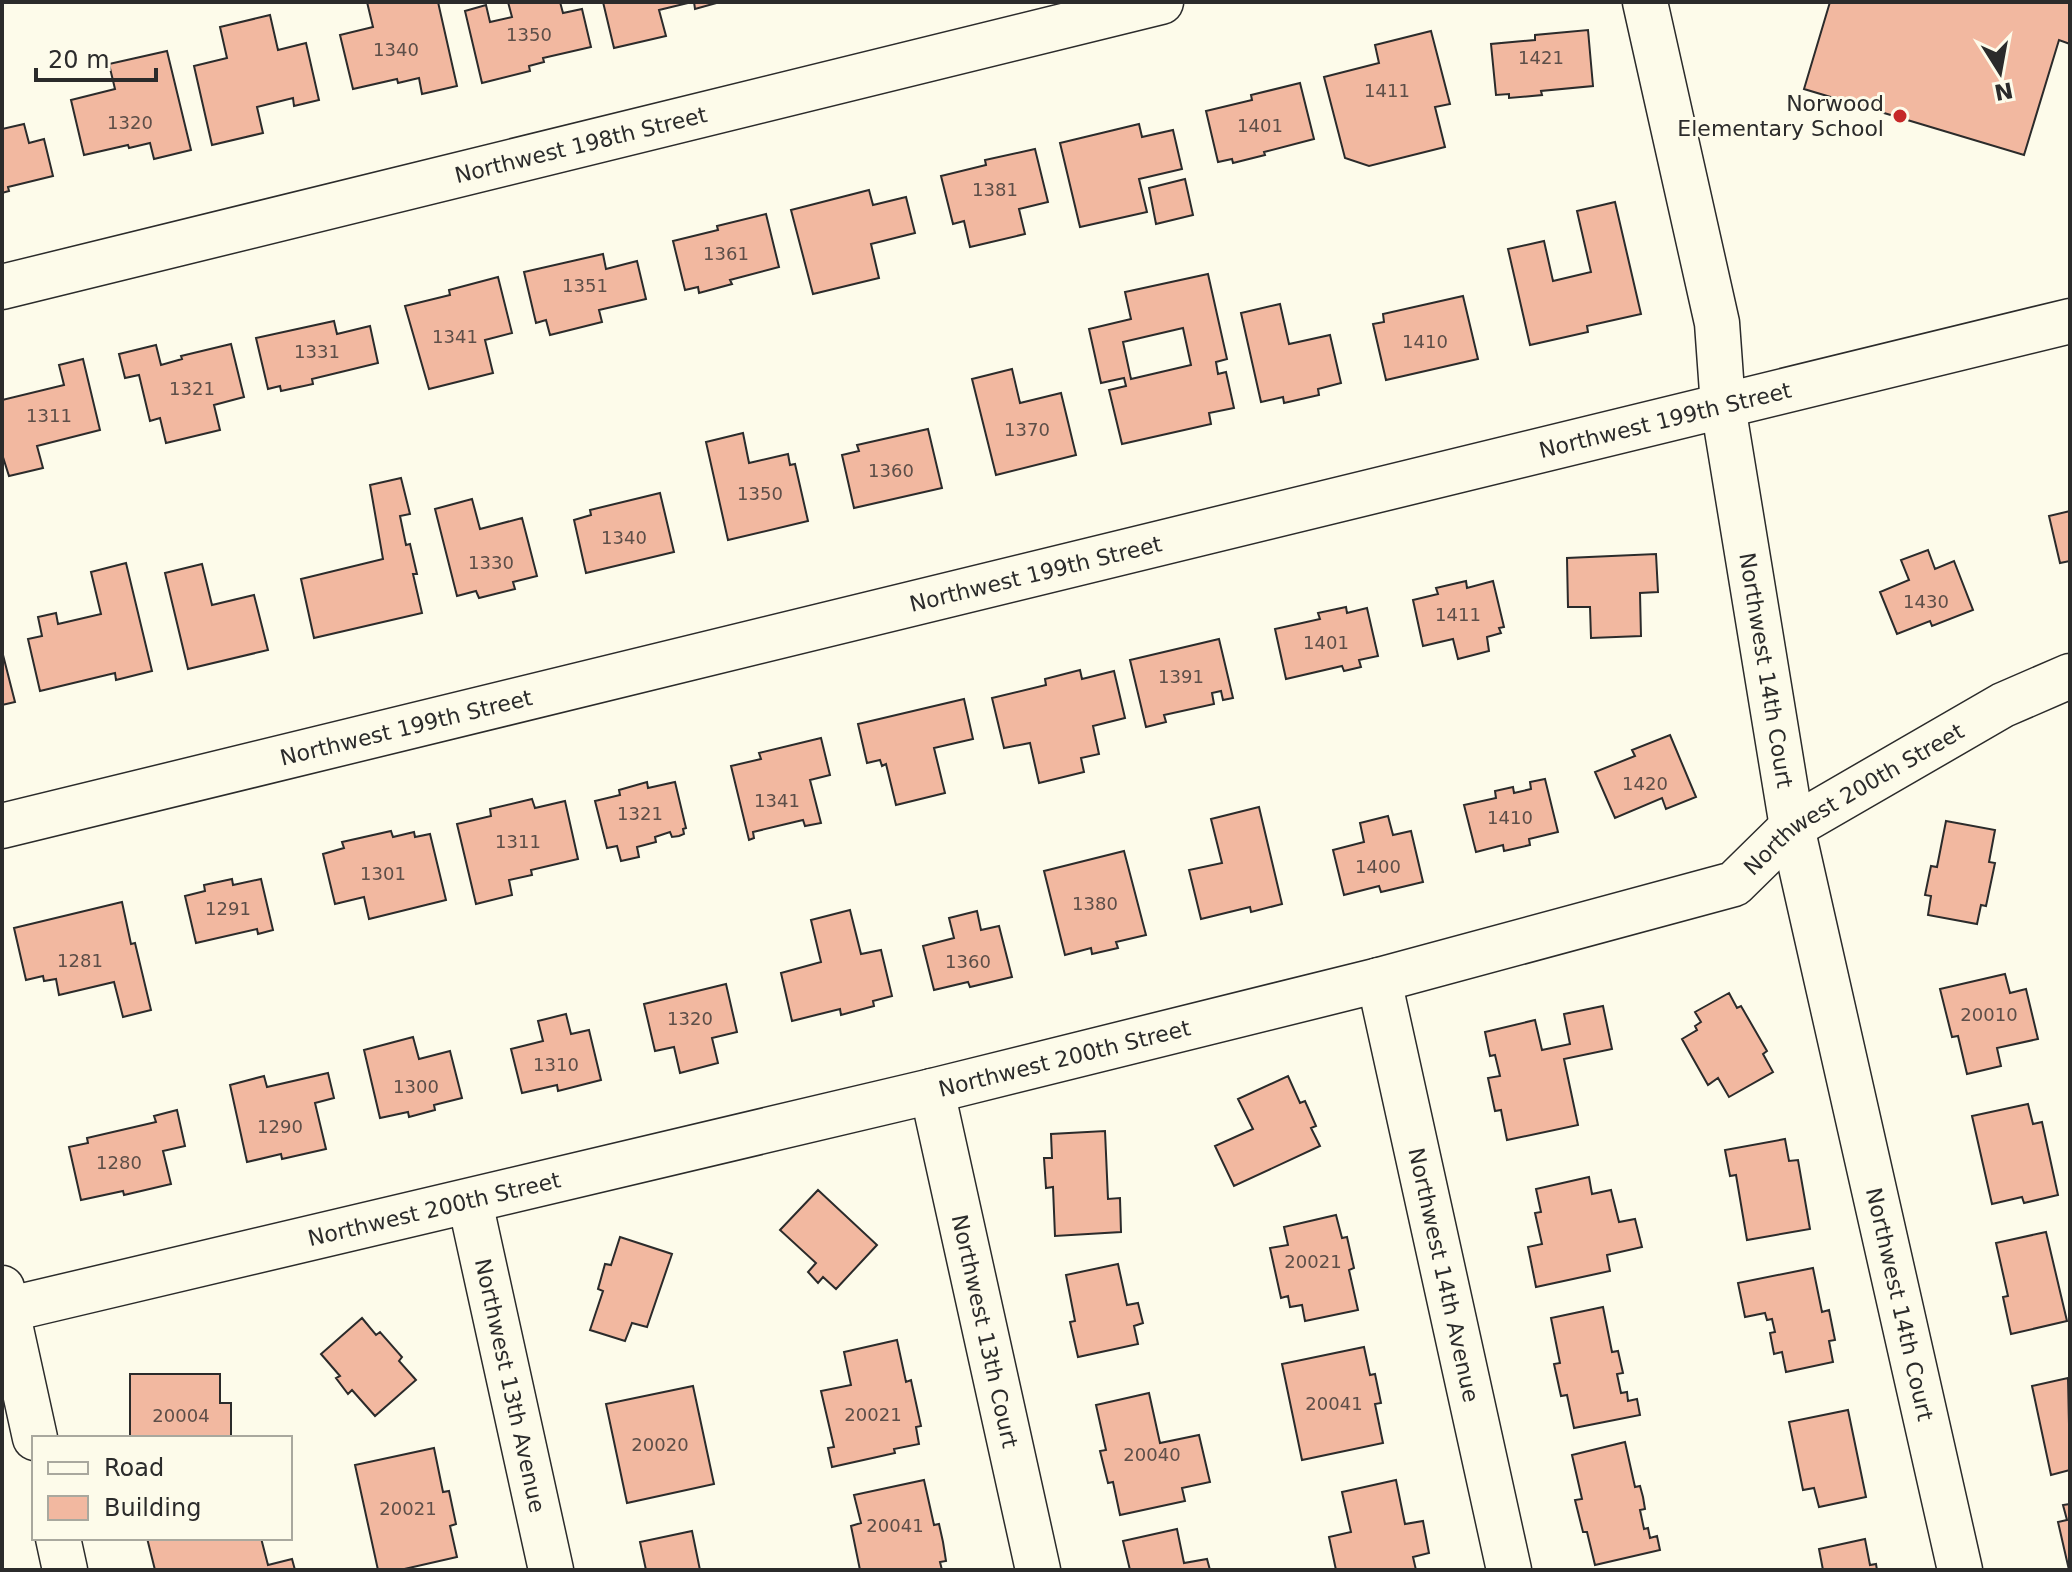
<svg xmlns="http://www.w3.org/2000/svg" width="2072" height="1572" font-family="'DejaVu Sans',sans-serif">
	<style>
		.building { fill: #f2b8a0; stroke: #2b2b2b; stroke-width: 2; fill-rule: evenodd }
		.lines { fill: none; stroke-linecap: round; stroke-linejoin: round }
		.minor-casing { stroke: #2b2b2b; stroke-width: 47 }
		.major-casing { stroke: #2b2b2b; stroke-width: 47 }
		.minor { stroke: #fdfbea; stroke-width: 44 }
		.major { stroke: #fdfbea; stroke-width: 44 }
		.poi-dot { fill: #c62828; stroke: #fdfbea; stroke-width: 3 }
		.labels { text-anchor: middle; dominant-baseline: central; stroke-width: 6; stroke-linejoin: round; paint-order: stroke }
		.number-label { font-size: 18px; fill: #5d4e48 }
		.poi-label { font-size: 22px; fill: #2b2b2b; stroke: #fdfbea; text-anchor: end }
		.street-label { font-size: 22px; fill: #2b2b2b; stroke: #fdfbea }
	</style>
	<rect width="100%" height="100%" fill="#fdfbea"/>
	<path class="building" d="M367 2H438L457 86 422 94 419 78 398 83 397 79 353 89 340 35 373 27Z
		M508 2H560L563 13 582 9 591 47 543 58 544 62 529 66 530 71 482 83 465 11 486 5 490 22 512 17Z
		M603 2H692L659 10 666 36 614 48Z
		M694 2H720L695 9Z
		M1830 2H2070V44L2059 40 2024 155 1804 89Z
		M270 15 278 50 306 43 319 100 294 106 293 98 257 107 263 133 212 145 194 66 227 58 220 27Z
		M1588 30 1593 86 1541 91 1542 95 1509 98V94L1496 95 1491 44 1535 40V35Z
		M1431 31 1450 104 1435 107 1445 147 1369 166 1345 158 1324 77 1379 63 1375 45Z
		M167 51 191 150 154 159 150 143 129 148 128 145 84 155 71 100 115 89 109 64Z
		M1300 83 1314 139 1264 152 1265 155 1233 163 1232 159 1218 162 1206 111 1252 100 1251 95Z
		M24 124 29 143 44 139 53 176 8 187 9 191 2 193V129Z
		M1139 124 1142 137 1173 130 1182 169 1139 179 1147 212 1080 227 1060 143Z
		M1035 149 1048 202 1019 209 1025 234 970 247 964 221 953 224 941 176 986 165 985 160Z
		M1185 179 1193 215 1156 224 1149 188Z
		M869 190 873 205 906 197 915 233 871 244 879 278 813 294 791 210Z
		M1615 202 1641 314 1587 326 1588 332 1530 345 1508 249 1544 241 1553 281 1591 272 1577 211Z
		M766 214 779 267 730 280 732 284 699 293 698 287 685 290 673 241 718 230 717 226Z
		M603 254 606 269 637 261 646 299 599 310 602 322 550 335 546 320 536 323 524 272Z
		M1208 274 1227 359 1216 362 1218 374 1226 372 1234 408 1209 413 1211 424 1122 444 1109 390 1126 386 1124 378 1101 383 1089 329 1131 319 1125 292ZM1183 328 1191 365 1131 379 1123 342Z
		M498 277 512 333 485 340 493 373 429 389 405 306 450 295 449 290Z
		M1463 296 1478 359 1386 380 1373 324 1384 322 1383 314Z
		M1280 304 1289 344 1330 335 1341 383 1318 389 1319 395 1284 403 1283 397 1261 402 1241 313Z
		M334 321 337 334 370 326 378 363 312 379 313 384 281 391 280 386 268 389 256 338Z
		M231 344 244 397 214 405 220 430 166 443 160 418 150 421 139 375 125 378 119 354 156 345 161 365 182 359 181 356Z
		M83 359 100 430 37 446 43 468 9 476 2 454V400L64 385 59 365Z
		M1012 369 1020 403 1061 393 1076 455 996 475 972 379Z
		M928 429 942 488 854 508 842 455 859 451 857 445Z
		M743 433 749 463 788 454 790 465 795 464 808 521 728 540 706 442Z
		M401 478 410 514 400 516 406 545 410 544 417 574H413L422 613 314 638 301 579 383 559 370 485Z
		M660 493 674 552 586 573 574 520 591 515 590 510Z
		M472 499 480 529 522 518 537 576 513 582 515 589 479 598 476 591 457 596 435 509Z
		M2070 511V561L2060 563 2049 516Z
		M1928 550 1935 569 1954 561 1973 610 1932 626 1930 621 1897 634 1880 592 1909 580 1901 560Z
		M1656 554 1658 592 1640 593 1641 636 1591 638 1590 607H1568L1567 558Z
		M126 563 152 671 116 680 115 673 40 691 28 639 42 636 38 617 56 613 58 624 101 614 91 572Z
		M202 564 212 605 254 595 268 650 188 669 165 573Z
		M1466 581 1467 588 1493 581 1504 627 1499 628 1501 633 1487 637 1489 651 1458 659 1453 639 1423 646 1413 600 1438 594 1436 588Z
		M1346 607 1347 613 1367 608 1378 656 1359 660 1361 667 1344 671 1342 666 1286 679 1275 629 1320 619 1318 613Z
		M1219 639 1233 698 1223 700 1221 691 1212 693 1214 704 1164 715 1166 722 1146 727 1130 660Z
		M2 651 15 702 2 705Z
		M1080 670 1082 679 1114 671 1125 718 1093 726 1099 754 1081 758 1084 772 1039 783 1030 743 1004 748 992 698 1046 685 1045 679Z
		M964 699 973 739 934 748 945 793 896 805 886 764 882 766 880 760 867 763 858 724Z
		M1670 735 1696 797 1666 809 1662 798 1615 818 1595 772 1635 756 1632 750Z
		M821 738 830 775 810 780 821 823 805 826 803 820 753 832 754 838 749 840 731 766 761 759 759 753Z
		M1545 779 1558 832 1529 839 1530 845 1504 851 1503 845 1476 852 1464 805 1496 798 1495 791 1513 787 1514 793 1531 789 1530 782Z
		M647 782 648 788 675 782 686 828 683 829 684 834 679 836 672 837 670 832 655 837 656 842 637 847 639 857 621 861 617 846 607 848 595 801 620 795 619 790Z
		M532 799 535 808 565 801 578 859 531 870 532 875 509 880 512 895 476 904 457 824 491 816 490 809Z
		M1259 807 1282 904 1251 912 1250 907 1201 919 1189 870 1222 863 1211 819Z
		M1388 816 1393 835 1411 831 1423 882 1381 892 1379 886 1344 895 1333 850 1364 842 1360 823Z
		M1946 821 1995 830 1989 862 1995 863 1986 906 1981 905 1977 924 1928 915 1931 896 1925 895 1931 866 1937 867Z
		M391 831 393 837 414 832 415 837 430 834 446 900 369 919 364 897 335 904 323 854 344 848 342 842Z
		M1124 851 1146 935 1116 942 1118 948 1092 954 1091 948 1065 955 1044 871Z
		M232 879 233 885 261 879 273 930 258 934 257 929 196 943 185 896 205 891 204 885Z
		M122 902 131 944 135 943 151 1010 123 1017 114 982 59 995 56 979 44 981 43 976 26 980 14 928Z
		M850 910 861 954 881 950 892 996 873 1001 874 1006 841 1015 840 1009 792 1021 781 973 821 962 811 920Z
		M977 911 981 930 999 926 1012 977 970 987 968 982 934 990 923 946 954 938 949 918Z
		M2005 974 2010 993 2026 989 2038 1039 1997 1048 2001 1066 1967 1074 1958 1036 1952 1037 1940 989Z
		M726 984 737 1032 712 1038 718 1063 680 1073 674 1047 655 1051 644 1004Z
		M1729 993 1737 1008 1741 1006 1767 1051 1763 1054 1773 1072 1729 1097 1718 1078 1708 1085 1682 1039 1697 1030 1695 1026 1701 1022 1695 1012Z
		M1603 1006 1612 1049 1564 1059 1578 1125 1507 1140 1501 1110 1495 1111 1488 1078 1500 1076 1495 1055 1490 1056 1485 1032 1535 1020 1542 1050 1570 1044 1564 1014Z
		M566 1014 571 1034 589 1030 601 1080 558 1091 557 1085 522 1093 511 1049 543 1041 538 1021Z
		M413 1037 419 1059 450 1051 462 1098 434 1105 435 1110 409 1117 408 1112 380 1118 364 1050Z
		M328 1073 334 1098 315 1103 326 1149 282 1159 281 1154 247 1162 230 1085 264 1076 267 1087Z
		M1288 1076 1300 1103 1305 1101 1316 1126 1311 1128 1320 1146 1234 1186 1215 1146 1253 1129 1238 1099Z
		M2028 1104 2033 1124 2042 1122 2058 1195 2024 1203 2022 1197 1992 1204 1972 1116Z
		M177 1110 185 1146 163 1151 171 1184 124 1195 123 1191 81 1200 69 1147 88 1143 87 1138 156 1122 154 1116Z
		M1105 1131 1108 1199 1120 1198 1121 1232 1055 1236 1053 1187 1046 1188 1044 1158H1052L1051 1134Z
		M1785 1139 1789 1161 1798 1160 1810 1229 1747 1240 1736 1175 1730 1176 1725 1150Z
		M1589 1177 1592 1194 1611 1190 1619 1222 1635 1219 1642 1247 1607 1255 1610 1271 1536 1287 1528 1247 1542 1244 1535 1213 1541 1212 1536 1189Z
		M818 1190 877 1245 836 1289 823 1277 818 1283 808 1272 816 1263 780 1230Z
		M1336 1215 1342 1238 1347 1237 1354 1268 1349 1270 1358 1310 1305 1321 1302 1305 1290 1307 1288 1296 1281 1298 1270 1248 1288 1245 1284 1227Z
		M2046 1232 2067 1321 2011 1334 2003 1297 2008 1296 1996 1243Z
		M620 1237 672 1254 647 1327 632 1323 625 1341 590 1330 603 1291 598 1289 605 1264 611 1265Z
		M1118 1264 1127 1305 1138 1303 1143 1323 1134 1326 1138 1344 1078 1357 1070 1322 1075 1321 1066 1275Z
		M1813 1268 1822 1312 1829 1310 1835 1340 1829 1341 1833 1362 1786 1372 1782 1352 1774 1354 1770 1333 1775 1332 1772 1319 1767 1320 1765 1313 1745 1317 1738 1283Z
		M1603 1307 1612 1352 1618 1351 1623 1373 1617 1374 1621 1393 1627 1392 1628 1401 1637 1399 1640 1415 1574 1428 1567 1395 1561 1396 1554 1364 1560 1363 1551 1318Z
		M362 1318 376 1335 380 1332 402 1357 399 1361 416 1380 375 1416 352 1390 348 1394 336 1378 340 1376 321 1354Z
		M897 1340 906 1382 911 1380 921 1426 916 1427 919 1444 894 1449 895 1453 832 1467 828 1448 834 1447 821 1391 851 1385 844 1352Z
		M1364 1347 1370 1375 1375 1374 1381 1403 1375 1404 1383 1443 1302 1460 1282 1364Z
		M130 1374H220V1403H231V1438H130Z
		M2068 1378 2070 1470 2051 1475 2032 1386Z
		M693 1386 714 1484 627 1503 606 1404Z
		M1149 1393 1160 1443 1199 1435 1210 1482 1182 1488 1185 1501 1120 1515 1113 1482 1108 1483 1100 1451 1106 1450 1096 1405Z
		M1848 1410 1866 1497 1819 1507 1814 1488 1803 1490 1789 1422Z
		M1625 1442 1635 1487 1640 1486 1643 1497 1645 1509 1640 1510 1644 1529 1648 1528 1650 1538 1657 1536 1660 1550 1595 1565 1587 1532H1583L1575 1500 1582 1499 1572 1455Z
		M434 1448 443 1492 449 1491 456 1524 450 1526 457 1557 400 1570H378L355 1465Z
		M924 1480 934 1525 939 1524 943 1542 946 1561 940 1562 942 1570H860L851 1526 861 1523 854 1495Z
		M1396 1480 1405 1524 1423 1521 1429 1553 1413 1557 1416 1570H1336L1329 1537 1351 1532 1342 1492Z
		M2070 1504V1570H2069L2058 1522 2067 1520 2063 1505Z
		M1177 1529 1184 1563 1207 1559 1210 1570H1130L1123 1541Z
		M692 1531 700 1570H646L640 1542Z
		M147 1538H261L268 1565 292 1559 295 1570H155Z
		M1865 1539 1870 1565 1876 1564 1877 1570H1823L1819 1549Z"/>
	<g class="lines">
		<g class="minor-casing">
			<g id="minor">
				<path id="s1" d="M1645 2 1717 323 1723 406 1792 827 1960 1570"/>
				<path id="s2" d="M2 287 1161 2"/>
				<path id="s3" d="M1379 980 1509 1570"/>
				<path id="s4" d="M932 1091 1038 1570"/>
				<path id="s5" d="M470 1202 551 1570"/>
				<path d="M2 1288 35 1438"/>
				<path id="s6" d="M2 1311 932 1091 1379 980 1734 884 1792 827 2003 705 2070 676"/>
				<path d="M58 1538 65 1570"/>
			</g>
		</g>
		<g class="major-casing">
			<g id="major">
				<path id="s7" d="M2 826 2070 321"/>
			</g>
		</g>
		<use href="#minor" class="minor"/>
		<use href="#major" class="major"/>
	</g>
	<circle class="poi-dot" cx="1900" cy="116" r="8"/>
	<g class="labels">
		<g class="number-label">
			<text x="529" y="34">1350</text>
			<text x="396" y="49">1340</text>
			<text x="1541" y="57">1421</text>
			<text x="1387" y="90">1411</text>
			<text x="130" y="122">1320</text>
			<text x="1260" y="125">1401</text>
			<text x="995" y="189">1381</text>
			<text x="726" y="253">1361</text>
			<text x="585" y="285">1351</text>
			<text x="455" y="336">1341</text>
			<text x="1425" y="341">1410</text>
			<text x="317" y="351">1331</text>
			<text x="192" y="388">1321</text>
			<text x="49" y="415">1311</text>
			<text x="1027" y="429">1370</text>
			<text x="891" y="470">1360</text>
			<text x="760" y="493">1350</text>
			<text x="624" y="537">1340</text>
			<text x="491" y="562">1330</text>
			<text x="1926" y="601">1430</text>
			<text x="1458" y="614">1411</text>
			<text x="1326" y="642">1401</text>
			<text x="1181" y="676">1391</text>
			<text x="1645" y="783">1420</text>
			<text x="777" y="800">1341</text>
			<text x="640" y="813">1321</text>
			<text x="1510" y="817">1410</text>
			<text x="518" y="841">1311</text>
			<text x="1378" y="866">1400</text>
			<text x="383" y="873">1301</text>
			<text x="1095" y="903">1380</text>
			<text x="228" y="908">1291</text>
			<text x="80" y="960">1281</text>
			<text x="968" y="961">1360</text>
			<text x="1989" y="1014">20010</text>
			<text x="690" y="1018">1320</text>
			<text x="556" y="1064">1310</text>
			<text x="416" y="1086">1300</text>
			<text x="280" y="1126">1290</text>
			<text x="119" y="1162">1280</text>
			<text x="1313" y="1261">20021</text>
			<text x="1334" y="1403">20041</text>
			<text x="873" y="1414">20021</text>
			<text x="181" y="1415">20004</text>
			<text x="660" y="1444">20020</text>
			<text x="1152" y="1454">20040</text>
			<text x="408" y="1508">20021</text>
			<text x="895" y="1525">20041</text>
		</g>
		<g class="poi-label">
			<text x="1884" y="103">Norwood<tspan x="1884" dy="25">Elementary School</tspan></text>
		</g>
		<g class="street-label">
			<text stroke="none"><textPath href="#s2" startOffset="596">Northwest 198th Street</textPath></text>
			<text stroke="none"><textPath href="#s7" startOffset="1712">Northwest 199th Street</textPath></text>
			<text stroke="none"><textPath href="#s7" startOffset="1064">Northwest 199th Street</textPath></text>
			<text stroke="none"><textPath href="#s1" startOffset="680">Northwest 14th Court</textPath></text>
			<text stroke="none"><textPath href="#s7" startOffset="416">Northwest 199th Street</textPath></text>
			<text stroke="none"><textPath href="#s6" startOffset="1932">Northwest 200th Street</textPath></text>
			<text stroke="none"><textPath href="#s6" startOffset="1092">Northwest 200th Street</textPath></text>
			<text stroke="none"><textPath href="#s6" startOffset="444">Northwest 200th Street</textPath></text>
			<text stroke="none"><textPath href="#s3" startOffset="302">Northwest 14th Avenue</textPath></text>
			<text stroke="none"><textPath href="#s1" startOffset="1328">Northwest 14th Court</textPath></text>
			<text stroke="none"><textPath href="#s4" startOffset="246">Northwest 13th Court</textPath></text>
			<text stroke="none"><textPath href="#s5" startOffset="188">Northwest 13th Avenue</textPath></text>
		</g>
	</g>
	<rect width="2072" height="1572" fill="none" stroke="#2b2b2b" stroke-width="8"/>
	<rect x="32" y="1436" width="260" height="104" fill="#fdfbea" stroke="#a9a89e" stroke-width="2"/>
	<rect x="48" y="1462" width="40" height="12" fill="#fdfbea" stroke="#a9a89e" stroke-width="2"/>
	<text x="104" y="1476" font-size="24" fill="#2b2b2b">Road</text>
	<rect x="48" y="1496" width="40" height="24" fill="#f2b8a0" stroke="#a9a89e" stroke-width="2"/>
	<text x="104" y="1516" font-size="24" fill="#2b2b2b">Building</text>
	<g transform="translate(2000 72) rotate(169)" stroke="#fdfbea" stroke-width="6" paint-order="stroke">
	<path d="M0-6L14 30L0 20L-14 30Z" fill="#2b2b2b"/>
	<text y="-12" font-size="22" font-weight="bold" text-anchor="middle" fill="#2b2b2b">N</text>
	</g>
	<path d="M36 68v12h120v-12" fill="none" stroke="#2b2b2b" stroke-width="4"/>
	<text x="48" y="68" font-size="24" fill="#2b2b2b" stroke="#fdfbea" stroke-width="6" paint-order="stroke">20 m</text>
</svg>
